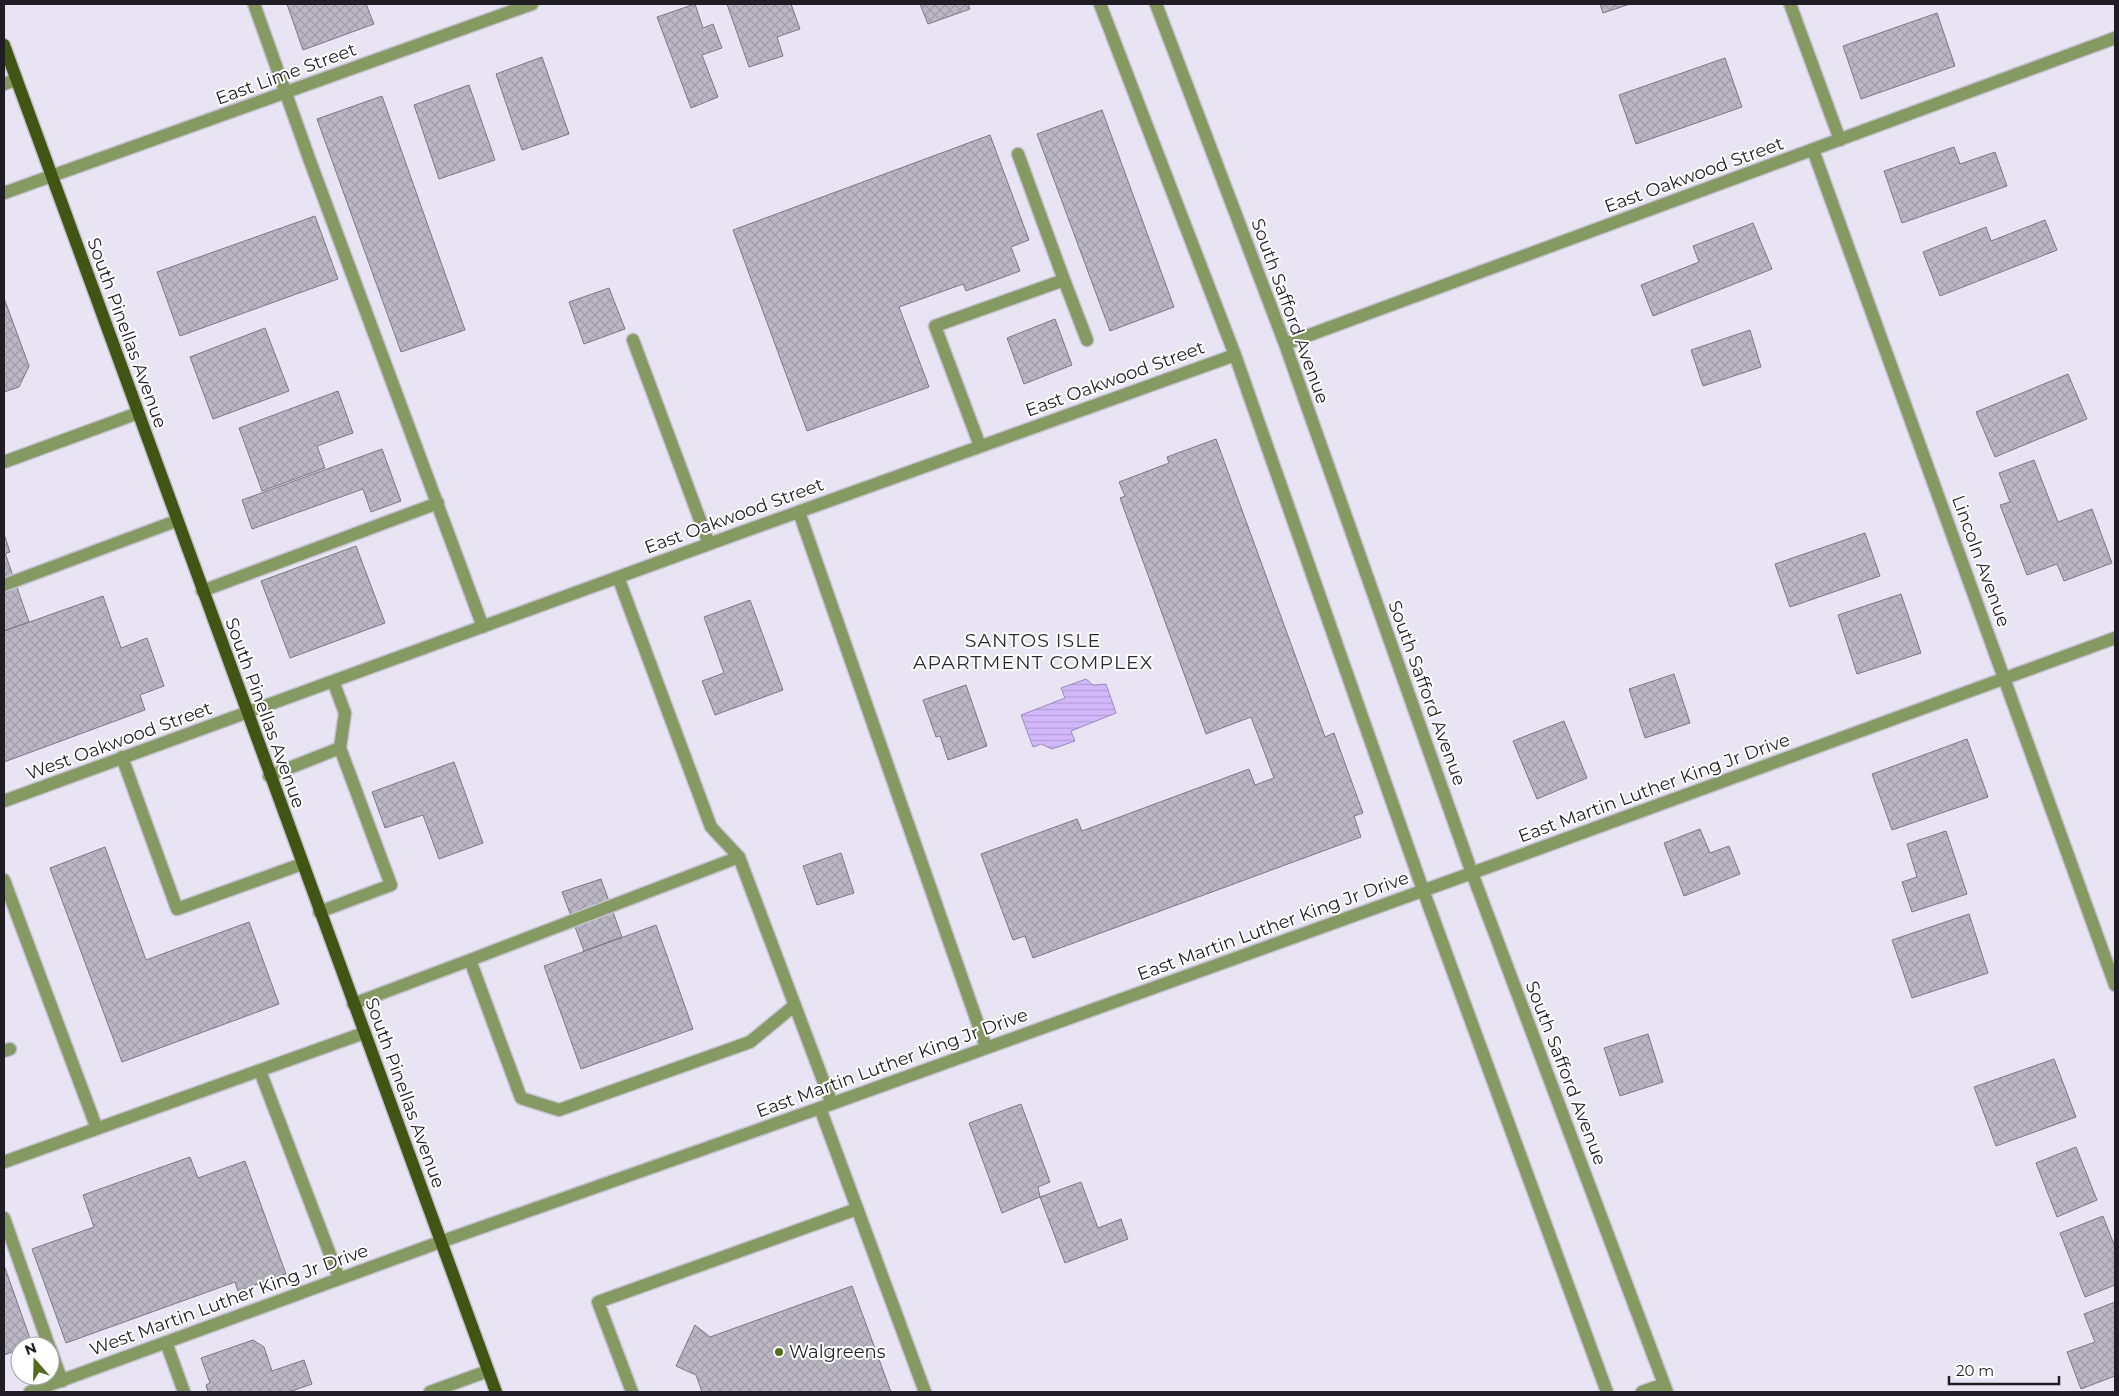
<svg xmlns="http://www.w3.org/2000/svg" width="2119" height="1396" font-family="Montserrat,sans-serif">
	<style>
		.water { fill: url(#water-rules); stroke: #9c8aba }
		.building { fill: url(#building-cross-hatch); stroke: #7d7885 }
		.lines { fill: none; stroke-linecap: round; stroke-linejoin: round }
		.minor-casing { stroke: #c5c0ce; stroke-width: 15 }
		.major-casing { stroke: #c5c0ce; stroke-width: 15 }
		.minor { stroke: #859a63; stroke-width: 12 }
		.major { stroke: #405413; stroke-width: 12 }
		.poi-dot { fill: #546c1d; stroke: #fff; stroke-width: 2 }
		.labels { text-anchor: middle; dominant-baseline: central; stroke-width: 4; stroke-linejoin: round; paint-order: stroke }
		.street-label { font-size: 18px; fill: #1f1d23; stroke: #fff }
		.poi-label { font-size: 18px; fill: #1f1d23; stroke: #fff; text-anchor: start }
		.neighbourhood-label { font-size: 19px; letter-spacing: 1px; fill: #2b2732; stroke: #fff }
	</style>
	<defs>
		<pattern id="water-rules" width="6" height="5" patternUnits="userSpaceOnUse" patternTransform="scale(1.25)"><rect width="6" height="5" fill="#d2b8fb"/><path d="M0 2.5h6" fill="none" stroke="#b49ed7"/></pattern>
		<pattern id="building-cross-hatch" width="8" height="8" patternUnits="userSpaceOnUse" patternTransform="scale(1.25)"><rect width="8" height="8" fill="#bbb6c4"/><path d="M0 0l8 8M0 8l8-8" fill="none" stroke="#a09ca8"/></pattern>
	</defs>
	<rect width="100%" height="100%" fill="#e9e4f3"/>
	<path class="water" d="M1086 679 1093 685 1106 684 1116 713 1071 731 1075 741 1052 749 1041 744 1033 747 1021 715 1065 698 1061 688Z"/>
	<path class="building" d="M287 4H366L374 24 303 50Z
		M695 4 703 28 713 24 722 48 702 55 718 97 691 108 657 17Z
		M727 4H791L800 29 777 37 783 56 749 67Z
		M920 4H968L970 9 928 24Z
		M1600 4H1630L1603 13Z
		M1937 13 1955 66 1861 99 1843 46Z
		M542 57 569 134 522 150 496 74Z
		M1725 58 1742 107 1636 144 1619 95Z
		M469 85 495 160 439 179 414 105Z
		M382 96 465 330 401 352 317 119Z
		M1102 110 1174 307 1110 331 1037 134Z
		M990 135 1029 240 1011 247 1020 271 966 291 963 284 899 307 929 387 807 431 733 230Z
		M1954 147 1960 164 1995 152 2007 186 1902 223 1884 171Z
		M315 216 338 279 180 336 157 272Z
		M2045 220 2057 250 1940 296 1923 252 1986 227 1991 241Z
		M1753 223 1772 269 1653 316 1641 285 1699 262 1693 246Z
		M609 288 625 329 584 344 569 302Z
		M4 298 29 366 19 387 4 392Z
		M1055 319 1072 365 1024 384 1007 338Z
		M265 328 289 391 213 419 190 357Z
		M1750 330 1761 367 1703 386 1691 350Z
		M2068 374 2087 419 1995 457 1976 412Z
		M338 391 353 433 317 446 325 468 262 491 239 428Z
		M1216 439 1325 737 1334 733 1363 813 1354 816 1361 837 1033 958 1025 936 1013 940 981 854 1077 819 1082 831 1249 769 1255 785 1274 778 1251 717 1206 734 1120 498 1125 496 1119 482 1169 463 1167 457Z
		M382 449 401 501 371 512 363 489 252 529 242 500Z
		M2034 460 2058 522 2092 509 2112 563 2064 581 2057 564 2027 575 2000 505 2010 502 1999 473Z
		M1865 533 1880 576 1790 607 1775 564Z
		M4 534 10 552 4 554Z
		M356 546 385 623 290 658 261 581Z
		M5 553 29 622 4 631V554Z
		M1901 594 1921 653 1857 674 1838 615Z
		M103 596 121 648 147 638 164 686 140 695 145 710 4 762V631Z
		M750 600 783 690 715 715 702 681 724 673 704 617Z
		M1674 674 1690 723 1645 738 1629 689Z
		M966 685 987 746 948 760 940 736 936 737 923 700Z
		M1564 721 1587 778 1537 799 1513 741Z
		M1967 739 1988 797 1892 830 1872 774Z
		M454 762 483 843 439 859 423 815 385 828 372 792Z
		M1700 829 1710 853 1729 846 1740 874 1684 896 1664 843Z
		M1946 831 1967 894 1912 912 1902 882 1917 877 1907 844Z
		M105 847 146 960 249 922 279 1004 122 1062 50 868Z
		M841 853 854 893 817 905 803 866Z
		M601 879 622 937 584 951 562 892Z
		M1969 914 1988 973 1912 998 1892 940Z
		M656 925 693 1029 581 1069 544 966Z
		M1648 1034 1663 1082 1620 1096 1604 1048Z
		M2054 1059 2076 1117 1996 1146 1974 1087Z
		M1021 1104 1050 1182 1038 1187 1040 1197 1002 1213 969 1123Z
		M2076 1147 2097 1200 2057 1217 2036 1163Z
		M190 1157 198 1178 245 1161 286 1274 238 1291 235 1282 66 1343 32 1249 94 1227 83 1195Z
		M1081 1182 1098 1228 1121 1219 1128 1239 1065 1263 1040 1197Z
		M2103 1216 2115 1247V1285L2085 1297 2060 1233Z
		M4 1265 32 1344 20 1346V1349L4 1355Z
		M852 1286 891 1392H702L696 1375 676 1366 695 1325 710 1337Z
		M2115 1302V1376L2081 1389 2067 1352 2095 1342 2084 1314Z
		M253 1340 264 1347 272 1371 304 1360 312 1384 289 1392H208L206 1385 210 1383 201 1358Z"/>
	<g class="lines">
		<g class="minor-casing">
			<path id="minor" d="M254 4 310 161 483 627
				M1100 4 1235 355 1423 890 1607 1392
				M1156 4 1285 344 1472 873 1667 1392
				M1790 4 1840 140
				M4 84 16 80
				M1813 150 2115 985
				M4 193 532 4
				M1064 280 1087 340
				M633 340 709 544
				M1285 344 2115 38
				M980 446 935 326 1064 280 1018 154
				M4 462 138 413
				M799 512 986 1047
				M618 577 711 827 739 857 832 1104
				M4 585 176 521
				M202 591 438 503
				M333 681 345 713 340 748
				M122 757 177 909 302 864
				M269 776 340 748 391 885 319 912
				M4 801 709 544 1235 355
				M4 880 97 1129
				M470 960 739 857
				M353 1004 470 960 521 1098 559 1110 750 1042 795 1005
				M4 1051 10 1049
				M260 1071 339 1278
				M820 1108 925 1392
				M4 1162 364 1033
				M4 1218 49 1346
				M166 1342 184 1392
				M50 1348 62 1381
				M30 1392 440 1242 820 1108 1472 873 2115 638
				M430 1392 488 1371
				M632 1392 598 1302 857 1209
				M1642 1392 1664 1384"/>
		</g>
		<g class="major-casing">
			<path id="major" d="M4 45 496 1392"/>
		</g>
		<use href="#minor" class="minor"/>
		<use href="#major" class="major"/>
	</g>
	<circle class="poi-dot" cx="779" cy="1352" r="5"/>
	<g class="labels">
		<g class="street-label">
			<text transform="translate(286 74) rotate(-20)">East Lime Street</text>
			<text transform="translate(1694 175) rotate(-20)">East Oakwood Street</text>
			<text transform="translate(1290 311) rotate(70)">South Safford Avenue</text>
			<text transform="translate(127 333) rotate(70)">South Pinellas Avenue</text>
			<text transform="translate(1115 379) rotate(-20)">East Oakwood Street</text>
			<text transform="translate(734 516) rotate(-20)">East Oakwood Street</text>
			<text transform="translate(1981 561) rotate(70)">Lincoln Avenue</text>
			<text transform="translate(1427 693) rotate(70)">South Safford Avenue</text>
			<text transform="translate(265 713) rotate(70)">South Pinellas Avenue</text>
			<text transform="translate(119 741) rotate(-20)">West Oakwood Street</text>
			<text transform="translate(1654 788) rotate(-20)">East Martin Luther King Jr Drive</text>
			<text transform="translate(1273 926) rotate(-20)">East Martin Luther King Jr Drive</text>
			<text transform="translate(892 1063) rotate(-20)">East Martin Luther King Jr Drive</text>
			<text transform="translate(1566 1073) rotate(69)">South Safford Avenue</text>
			<text transform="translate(405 1093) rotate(70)">South Pinellas Avenue</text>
			<text transform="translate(229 1300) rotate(-20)">West Martin Luther King Jr Drive</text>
		</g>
		<g class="poi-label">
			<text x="789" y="1352">Walgreens</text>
		</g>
		<g class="neighbourhood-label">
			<text x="1033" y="640">SANTOS ISLE<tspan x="1033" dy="22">APARTMENT COMPLEX</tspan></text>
		</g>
	</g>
	<rect width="2119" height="1396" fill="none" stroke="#1f1d23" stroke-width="10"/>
	<g transform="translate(35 1361) rotate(340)"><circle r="24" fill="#ffffff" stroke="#a5a5a7"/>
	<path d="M0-4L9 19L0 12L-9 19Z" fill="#546c1d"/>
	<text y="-8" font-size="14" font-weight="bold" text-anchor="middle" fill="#1f1d23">N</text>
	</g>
	<path d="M1949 1376v8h110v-8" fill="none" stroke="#1f1d23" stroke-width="2.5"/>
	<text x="1956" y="1376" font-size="15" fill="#1f1d23" stroke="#ffffff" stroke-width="4" paint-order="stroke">20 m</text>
</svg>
